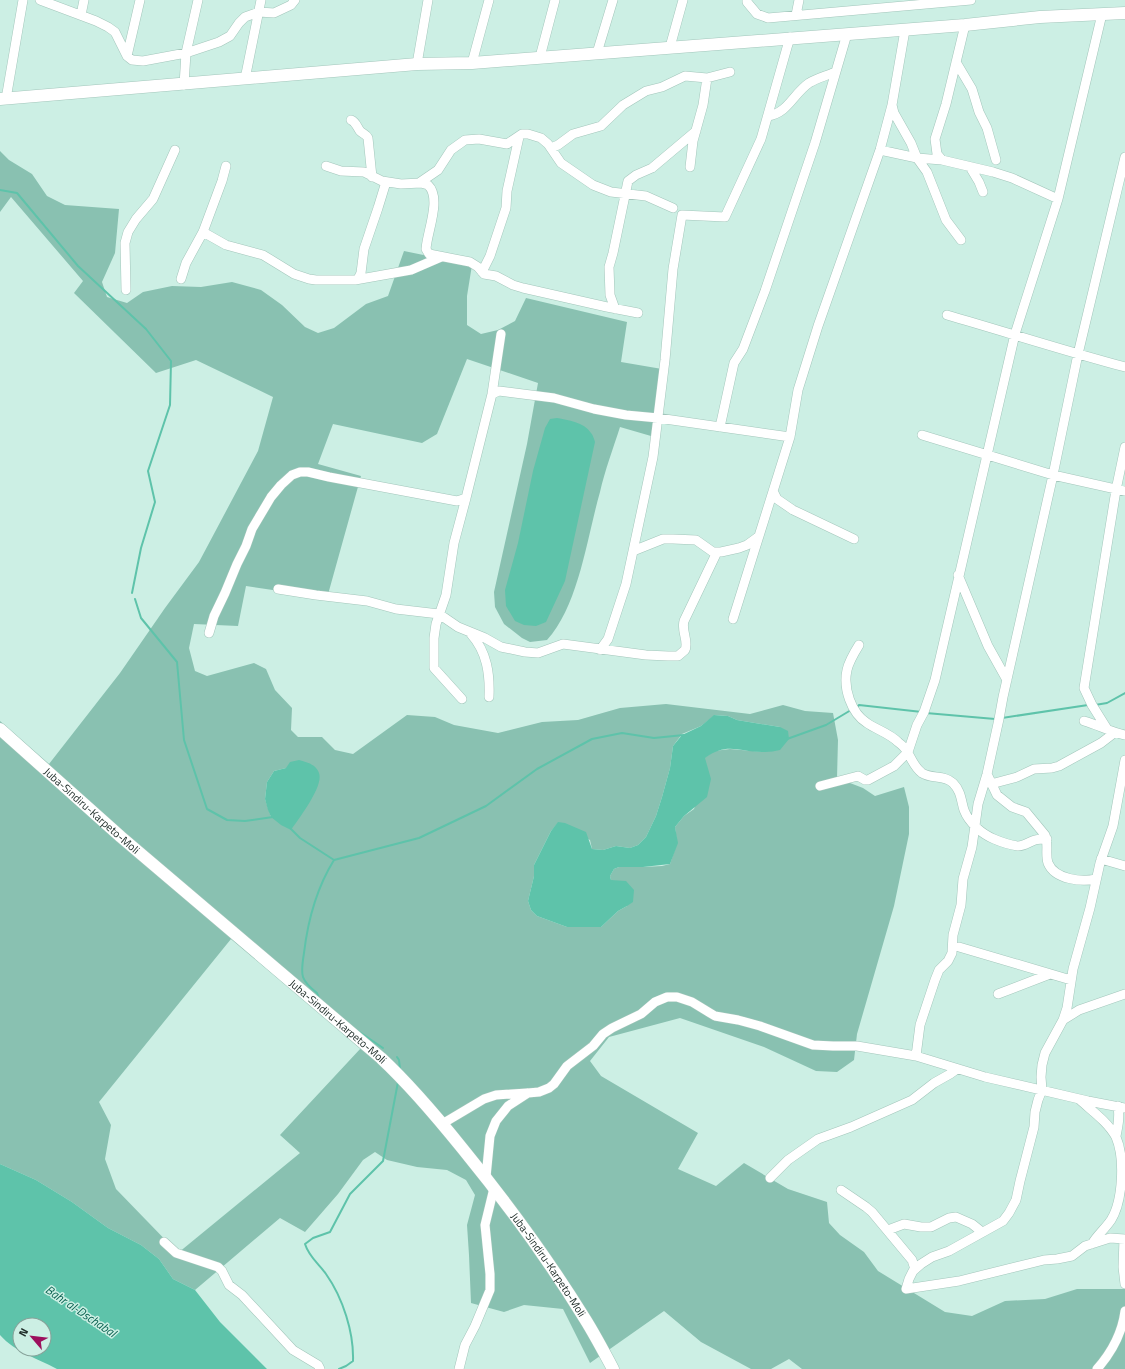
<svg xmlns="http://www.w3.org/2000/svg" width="1125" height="1369" font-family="'Titillium Web',sans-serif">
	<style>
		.green { fill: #89c1b1; fill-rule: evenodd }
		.water { fill: #5ec3aa; fill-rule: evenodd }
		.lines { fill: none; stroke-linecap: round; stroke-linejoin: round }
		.stream { stroke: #5ec3aa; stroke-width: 2 }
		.minor-casing { stroke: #a3c6bb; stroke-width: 10 }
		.major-casing { stroke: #a3c6bb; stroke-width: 13 }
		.minor { stroke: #fff; stroke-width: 9 }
		.major { stroke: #fff; stroke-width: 12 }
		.labels { text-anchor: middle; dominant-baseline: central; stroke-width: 3; stroke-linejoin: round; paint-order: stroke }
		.street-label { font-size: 11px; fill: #202e2a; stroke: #ccefe4 }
		.water-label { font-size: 12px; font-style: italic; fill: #065e4d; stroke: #ccefe4 }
	</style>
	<rect width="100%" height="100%" fill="#ccefe4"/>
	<path class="green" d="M0 151 9 160 32 174 47 196 65 205 119 209 115 253 102 282 107 297 127 303 143 292 172 286 201 287 232 282 261 290 282 305 305 327 318 333 334 328 366 304 388 296 404 251 472 265 467 296V325L481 334 498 330 515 321 526 298 627 322 621 362 662 369 651 436 620 427C613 449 605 470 600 492 587 537 579 605 547 640L530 642 522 638 504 624 495 607 494 592 527 444 538 383 467 359 437 434 422 443 333 424 318 464 361 476 327 598 246 586 238 626 194 624 189 648 195 671 207 676 254 663 266 669 275 690 292 708 291 730 298 737H322L335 750 353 754 407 715 435 717 454 725 498 733 542 722 578 720 620 708 666 704 750 714 783 705 805 711 833 713 838 740 837 778 863 788 875 796 904 787 909 807V834L894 906 857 1034 854 1060 837 1072 816 1071 764 1047 680 1018 609 1037 590 1061 601 1076 698 1133 678 1169 716 1186 744 1163 788 1189 827 1202 829 1223 840 1235 864 1252 878 1271 945 1312 972 1316 1005 1301 1045 1299 1077 1289H1125V1369H802L789 1359 771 1369H751L701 1342 664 1311 590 1363 563 1309 524 1305 504 1312 471 1303 469 1255 467 1225 475 1195 466 1180 447 1170 417 1167 387 1160 375 1152 363 1160 338 1194 305 1232 280 1218 195 1290 173 1279 159 1259 141 1245 108 1228 72 1202 36 1180 0 1164V721L49 764 120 673 165 608 199 562 258 451 273 397 196 360 156 373 74 293 83 281 11 197 0 212ZM715 715 728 716 737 720 780 727 764 752 730 749 714 751 704 758 707 767 694 809 684 816 675 827 677 843 670 864 662 866 643 867H619L614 869 610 876 611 880 627 906 618 911 601 927H567L537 916 531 910 528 901 534 876V865L551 831 558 823 590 840 592 849 603 850 616 846 630 848 638 845 646 837 656 816 662 797 670 768 673 746 682 734 701 726ZM286 768 271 817 265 799 267 782 274 771ZM231 939 361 1048 280 1135 300 1153 178 1253 116 1189 105 1159 111 1125 99 1102Z"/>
	<path class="water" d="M557 418C568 420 584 422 591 433 593 435 594 439 595 442L565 581 546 622 536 626 524 625 515 621 506 606 505 590 518 543 533 471 545 428 550 419Z
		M714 715 728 716 737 720 780 727 788 731 789 739 780 750C775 751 770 752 765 752 740 753 728 741 705 758L711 779 707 797 684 816 675 827 678 843 670 864 643 867H619L614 869 610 876 611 880 626 881 634 890 633 902 627 906 618 911 601 927H567L537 916 531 910 528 901 534 876V865L551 831 558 822 565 823 586 832 592 849 603 850 616 846 630 848 638 845 646 837 656 816 662 797 670 768 673 746 682 735 701 726Z
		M299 760C306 762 316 764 319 773 324 786 299 818 291 830L281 825 271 817 268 810 265 799 267 782 274 771 286 768 290 762Z
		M0 1164 36 1180 72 1202 108 1228 141 1245 159 1259 173 1279 195 1290 220 1322 267 1369H57C37 1358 15 1352 0 1335ZM20 1325H44V1349H20Z"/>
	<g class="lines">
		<path class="stream" d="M0 190 17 193 78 266 146 329 171 361 170 405 148 471 155 502 141 548 132 593
			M135 599 141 618 177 662 184 740 207 809 227 820 245 821 273 817
			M1095 705 1107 703 1125 693
			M857 707 859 705 922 712
			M926 713 995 719
			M1002 718 1088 705
			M787 739 826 725 851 710
			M291 829 300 838 334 860
			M319 998 317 993C312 989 305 983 303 977 301 971 303 959 304 953 308 919 316 889 334 860L419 838 486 806 537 769 592 739 622 733 654 738 684 735
			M358 1031 383 1048
			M397 1057 399 1060 400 1069
			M339 1369 346 1366 353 1361C354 1333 343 1298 326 1274 319 1264 309 1257 305 1244L313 1238 330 1232 350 1194 383 1161 398 1082"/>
		<g class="minor-casing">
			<path id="minor" d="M40 0 96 21 108 27 115 32 127 56 132 60 143 61 186 53 219 42 230 36 239 23 245 17 259 12 274 13 291 5 295 0
				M747 0V2L757 14 768 18 971 0
				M81 15 84 0
				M796 15 799 0
				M670 47 683 0
				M597 53 613 0
				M127 56 140 0
				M540 57 555 0
				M956 62 972 89 979 112 987 128 996 160
				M472 63 489 0
				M417 64 428 0
				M245 79 261 0
				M184 85 186 53 198 0
				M6 99 23 0
				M892 105 894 113 911 143 917 158 927 172 946 220 961 240
				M768 116C788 113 793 94 809 83 817 78 826 76 835 72
				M351 120C356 122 357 127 360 131 363 134 366 134 368 138L372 177
				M551 148 558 145 573 134 601 126 623 105 646 91 662 87 685 76 707 78 730 72
				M880 150 917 158 942 160 993 172 1012 178 1058 199
				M942 160 937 154 935 139 946 104 965 25
				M326 166 341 171 364 172 382 181 401 184 421 183 428 185C442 198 427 232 426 249L429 254 470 262 478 267 484 274 496 276 513 285 523 288 607 307 638 313
				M690 167 693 141 703 105 707 78
				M970 167 979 182 983 192
				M419 183 438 170 451 150 465 140 479 139 507 144 522 134H528L541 138 548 144 561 163 593 185 611 192 646 196 673 208
				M203 232 226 245 263 255 294 274 309 279 316 280H355L411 270 441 257
				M482 272 490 256 506 208 507 191 519 137
				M181 279 186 263 203 232 222 181 226 166
				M358 279 361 273 364 249 378 208 386 182
				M126 290 125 243 128 232 136 219 153 199 175 150
				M615 309 610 295 609 267 613 253 628 181 636 175 652 168 696 131
				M947 315C1006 332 1065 351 1125 367
				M492 394 501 334
				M720 427 734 363 743 349 765 291 815 143 847 34
				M922 435 1053 475 1125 491
				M773 491 777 499 793 510 854 539
				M633 551 663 539H673L696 540 713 552H721L739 548 747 545 758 537
				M958 575 988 646 1007 680
				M278 589 316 595 367 601 396 609 439 614 458 627 485 638 501 647 525 652 538 653 563 644 646 655 668 656H678L685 650C689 641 681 631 684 621L717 552
				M733 619 790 437 798 390 818 326 880 150 892 105 905 30
				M209 633 214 616 225 593 237 564 246 546 252 529 271 497 281 485 292 475 300 472H308L329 477 457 501 466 498 492 394 499 391 554 398 594 409 626 415 658 418 790 437
				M471 634C487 652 490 674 489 697
				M859 645C854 653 849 661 847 670 843 688 851 713 867 723 877 730 889 733 898 742 902 745 906 749 908 753 912 760 915 768 922 773 931 779 945 775 953 783 961 791 961 800 964 810 969 823 982 834 994 839 1001 842 1010 845 1018 846 1024 846 1029 842 1035 840 1038 839 1043 839 1047 839
				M600 650 608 639 626 584 653 457 665 360 673 269 682 215 725 217 761 139 790 37
				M462 699 434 668V638L436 624 446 595 454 543 466 498
				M1084 721C1098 725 1111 732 1125 735
				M1107 729 1092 705 1084 688 1116 490 1125 447
				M1125 760 1113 826 1100 863 1090 908 1073 969 1067 1008 1063 1020 1045 1053 1042 1065 1041 1077 1042 1090 1038 1100 1035 1112 1034 1127 1020 1181 1016 1200 1009 1213 1003 1221 949 1251 932 1257 921 1264 913 1271 909 1279 906 1289 959 1281 1044 1260 1057 1259 1072 1256 1085 1246 1110 1238 1125 1239
				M987 774 997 795 1012 807 1026 812 1045 835C1049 844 1045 854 1048 863 1055 880 1082 882 1096 879
				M991 784 1017 777 1034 769 1052 768 1059 766 1101 743 1114 733
				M820 786 858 776 865 780H868L894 766 908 752 917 725 924 712 935 680 1015 334 1058 199 1102 14
				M1101 859 1125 866
				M959 947 1071 980
				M998 994 1050 974
				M1063 1020 1079 1010 1125 994
				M916 1056 920 1025 935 980 939 970 948 961 952 953 953 935 961 905 963 879 972 847 978 804 987 774 999 719 1003 697 1053 475 1078 354 1125 157
				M1080 1100C1092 1111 1108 1122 1116 1137 1125 1158 1123 1201 1111 1220 1105 1229 1097 1235 1092 1244
				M442 1124 484 1099 496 1095 527 1093
				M1116 1136C1118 1126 1120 1117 1118 1106
				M486 1177 490 1136 496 1121 508 1106 528 1093 539 1092 549 1088 554 1084 567 1066 593 1046 603 1034 612 1028 641 1014 655 1002 667 997H677L692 1002 715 1016 738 1020 760 1026 813 1045 833 1046H857L916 1056 985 1077 1088 1101 1125 1108
				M770 1178 788 1160 818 1139 851 1127 912 1100 934 1083 950 1074 957 1069
				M841 1190 866 1207 872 1212 912 1260 915 1269
				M888 1230 904 1224 921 1227H931L949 1218 956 1217 972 1224 982 1232
				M1124 1239 1123 1267 1125 1284
				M164 1242 176 1253 218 1267 222 1271 229 1285 242 1295 293 1350 318 1365 320 1369
				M459 1369 465 1345 475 1326 490 1290V1274L485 1225 494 1188
				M1097 1369C1112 1352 1122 1334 1125 1311"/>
		</g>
		<g class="major-casing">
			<g id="major">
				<path d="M0 99 417 64 472 63 965 25 1040 17 1125 13"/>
				<path id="s1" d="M0 729 121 837 381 1058C411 1086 437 1117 462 1148 507 1203 548 1259 585 1319 595 1335 604 1352 613 1369"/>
			</g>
		</g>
		<use href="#minor" class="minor"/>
		<use href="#major" class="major"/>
	</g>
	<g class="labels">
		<g class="street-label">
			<text stroke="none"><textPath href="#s1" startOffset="123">Juba-Sindiru-Karpeto-Moli</textPath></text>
			<text stroke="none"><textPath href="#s1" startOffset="447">Juba-Sindiru-Karpeto-Moli</textPath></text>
			<text stroke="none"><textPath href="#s1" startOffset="770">Juba-Sindiru-Karpeto-Moli</textPath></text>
		</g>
		<g class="water-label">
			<text transform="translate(81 1311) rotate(34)">Bahr al-Dschabal</text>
		</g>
	</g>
	<g transform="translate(32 1337) rotate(298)"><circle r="19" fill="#ccefe4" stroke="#87a29a"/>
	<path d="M0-3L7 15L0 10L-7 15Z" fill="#9c0f5d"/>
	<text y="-6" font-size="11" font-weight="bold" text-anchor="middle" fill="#202e2a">N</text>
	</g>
</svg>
